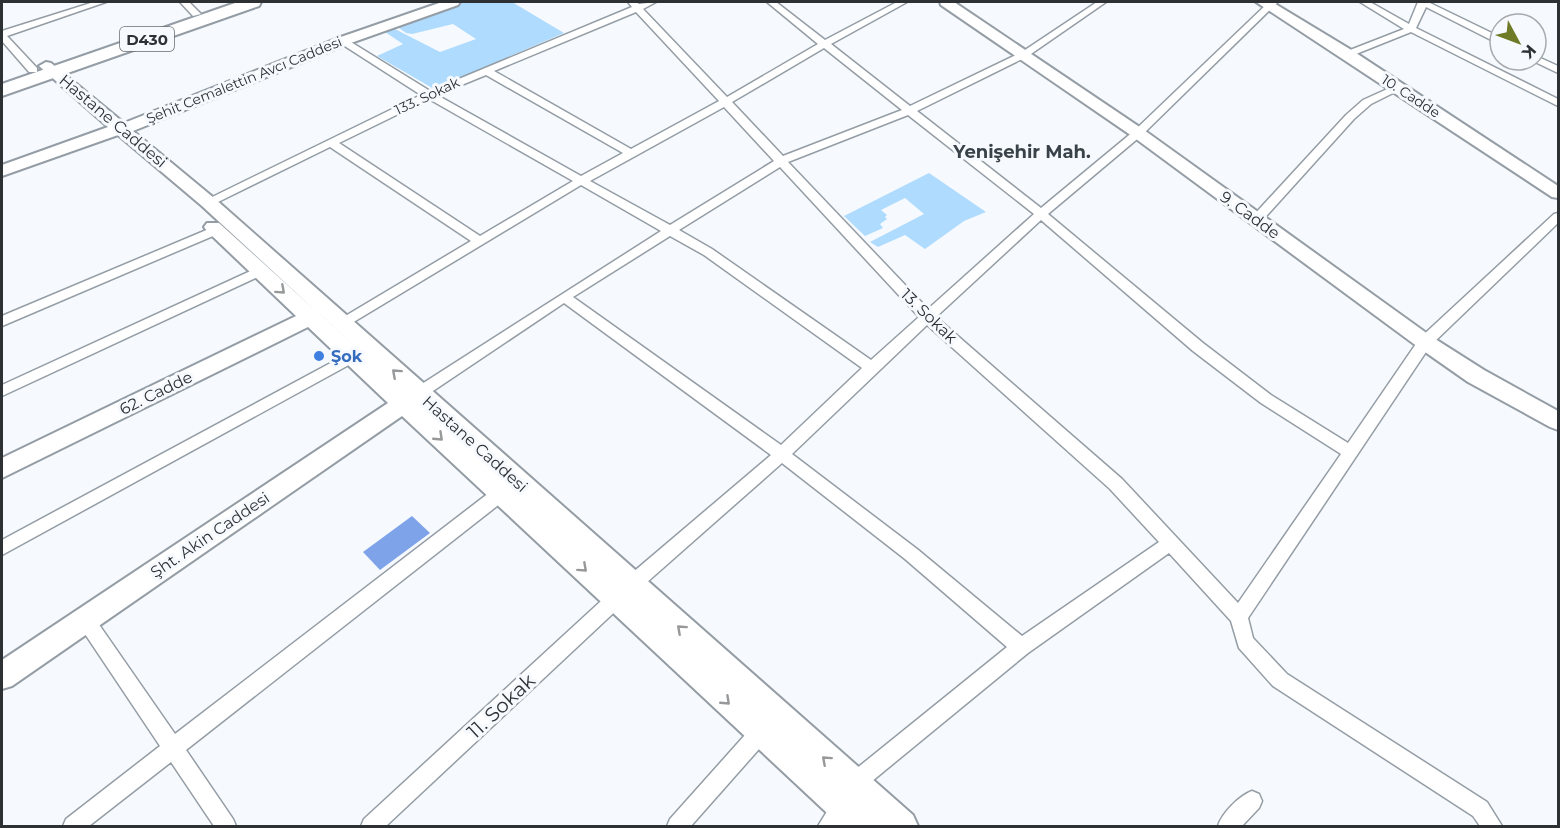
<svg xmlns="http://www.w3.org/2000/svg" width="1560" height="828" font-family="Montserrat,sans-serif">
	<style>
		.green { fill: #afdbfe }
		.water { fill: #7ea3e8 }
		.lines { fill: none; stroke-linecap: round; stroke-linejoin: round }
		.street-casing { stroke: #949da5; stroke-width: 3 }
		.secondary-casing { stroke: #949da5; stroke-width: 4 }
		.highway-casing { stroke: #949da5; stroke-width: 4 }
		.street { fill: #fff; fill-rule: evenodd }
		.secondary { fill: #fff; fill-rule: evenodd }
		.highway { fill: #fff; fill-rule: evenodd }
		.oneway { stroke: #96989a }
		.shop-dot { fill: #3f7fe0; stroke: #f6fafe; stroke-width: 2 }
		.labels { text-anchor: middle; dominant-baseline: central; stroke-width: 6; stroke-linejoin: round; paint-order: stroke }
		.far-street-label { font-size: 14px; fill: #2d3134; stroke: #f6fafe }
		.shield { fill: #f6fafe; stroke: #696d71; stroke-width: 1.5 }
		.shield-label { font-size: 15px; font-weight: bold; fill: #2d3134 }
		.street-label { font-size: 16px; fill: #2d3134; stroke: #f6fafe }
		.shop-label { font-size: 16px; font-weight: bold; fill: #366cbe; stroke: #f6fafe; text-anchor: start }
		.far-district-label { font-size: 18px; font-weight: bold; fill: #394248; stroke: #f6fafe }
		.near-street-label { font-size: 20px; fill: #2d3134; stroke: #f6fafe }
	</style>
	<rect width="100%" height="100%" fill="#f6fafe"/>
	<path class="green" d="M462 2H512L564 33 434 89 377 56 403 44 382 30 391 27 440 52 476 39 453 24 412 34 406 33 395 25Z
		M929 173 986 212 964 221 925 249 905 235 878 247 870 242 924 214 905 198 881 210 887 215 885 217 887 219 880 224 883 228 865 236 844 216Z"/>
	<path class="water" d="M412 516 430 533 380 570 363 552Z"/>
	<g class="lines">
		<g class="street-casing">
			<path id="street" d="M94 2H106L7 36 37 68V72H29L2 41V31Z
				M180 2H189L201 14 193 16Z
				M628 2H636L639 4 656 2 643 9 727 97 818 44 767 2H776L825 40 897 2H907L831 44 910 106 1022 52 1097 2H1106L1028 56 917 111 1041 208 1134 131 1269 2H1278L1142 135 1048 214 1203 343 1271 395 1348 443 1420 338 1554 214 1558 213V223L1430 346 1248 618 1253 638 1287 674 1487 802 1502 826H1480L1473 816 1273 686 1239 648 1231 621 1169 553 1028 653 860 791 853 794 846 791 843 784 846 777 1007 647 905 559 782 463 637 591 386 826H361L364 819 625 579 771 455 564 303 424 397H414L412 393 414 389 661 231 581 185 342 329 335 324 337 321 471 241 330 147 212 205 208 206 202 202 421 95 340 43V39H346L430 91 632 7ZM636 12 719 101 631 149 494 71ZM824 48 902 110 783 156 732 102ZM486 75 623 153 581 176 437 95ZM429 99 573 181 480 236 339 143ZM724 107 774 161 670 225 590 181ZM908 115 1034 214 928 309 788 162ZM780 167 919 317 871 360 712 249 679 230ZM1041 220 1193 351 1261 403 1341 454 1238 603 1122 479 936 317ZM670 236 704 255 862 368 781 445 573 297ZM927 325 1110 489 1159 542 1022 636 917 549 792 454Z
				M1360 2H1370L1409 24 1418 2H1428L1500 37V44L1497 43 1426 7 1416 28 1558 99V106L1411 32 1351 56H1345V52L1404 29Z
				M1536 56 1558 66V73L1533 61 1536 60Z
				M1394 86 1403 88 1371 104 1354 119 1260 223H1252V217L1346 115 1363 100Z
				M216 226 220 227 222 230 220 233 2 326V316Z
				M259 267 264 268 265 271 264 274 2 396V385Z
				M351 352 356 353 358 357 356 361 2 555V540Z
				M500 487 506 489 508 494 506 499 186 750 233 819 236 826H214L171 762 89 826H63L66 819 160 746 79 625 76 619 79 613 85 611 91 613 175 734 494 489Z
				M760 723 767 726 770 733 767 740 691 826H667L670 819 753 726Z
				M1252 791 1259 794 1262 801 1259 808 1242 826H1218C1222 813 1239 796 1252 791Z
				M841 797 848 800 851 807 840 826H818L834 800Z"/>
		</g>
		<g class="secondary-casing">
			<path id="secondary" d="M442 2H460L458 5 348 44 133 131 214 198 913 815 918 826H841L402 416 12 686 2 689V660L388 403 308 327 2 478V458L296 316 207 231 204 227 207 223H219L317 312 202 206 118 135 2 176V165L108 127 39 66 46 62 51 63 124 123 338 38ZM319 313 405 392 320 314Z
				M940 2H954L1144 130 1432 337 1484 370 1558 411V430L1550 427 1468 382 1418 347 1132 136 941 5Z
				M1256 2H1272L1353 51 1558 186V198L1552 197Z"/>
		</g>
		<g class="highway-casing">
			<path id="highway" d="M238 2H261L259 6 2 96V84Z"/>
		</g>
		<use href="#street" class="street"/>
		<use href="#secondary" class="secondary"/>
		<use href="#highway" class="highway"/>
	</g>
	<defs><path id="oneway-chevron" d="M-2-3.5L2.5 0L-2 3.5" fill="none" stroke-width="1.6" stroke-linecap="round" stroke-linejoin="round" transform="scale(1.5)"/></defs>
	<g class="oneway">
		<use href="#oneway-chevron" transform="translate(281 290) rotate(42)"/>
		<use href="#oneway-chevron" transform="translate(396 373) rotate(-138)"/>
		<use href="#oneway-chevron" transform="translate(439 437) rotate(43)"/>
		<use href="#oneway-chevron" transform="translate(583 568) rotate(42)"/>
		<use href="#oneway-chevron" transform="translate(681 629) rotate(-138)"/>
		<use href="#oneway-chevron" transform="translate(726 701) rotate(43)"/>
		<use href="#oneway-chevron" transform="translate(826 760) rotate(-138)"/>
	</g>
	<circle class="shop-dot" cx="319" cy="356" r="6"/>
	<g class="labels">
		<g class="far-street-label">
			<text transform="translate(244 80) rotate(-22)">Şehit Cemalettin Avcı Caddesi</text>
			<text transform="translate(427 96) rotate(-25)">133. Sokak</text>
			<text transform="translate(1411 96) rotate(33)">10. Cadde</text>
		</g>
		<rect class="shield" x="120" y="27" width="54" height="24" rx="4.5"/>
		<g class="shield-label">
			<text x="147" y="39">D430</text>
		</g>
		<g class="street-label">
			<text transform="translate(113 121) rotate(40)">Hastane Caddesi</text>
			<text transform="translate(1250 215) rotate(36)">9. Cadde</text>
			<text transform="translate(929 316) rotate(44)">13. Sokak</text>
			<text transform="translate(156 393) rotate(-26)">62. Cadde</text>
			<text transform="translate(475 444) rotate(42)">Hastane Caddesi</text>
			<text transform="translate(210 535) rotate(-34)">Şht. Akin Caddesi</text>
		</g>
		<g class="shop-label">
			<text x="331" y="356">Şok</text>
		</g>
		<g class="far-district-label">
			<text x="1022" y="152">Yenişehir Mah.</text>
		</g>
		<g class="near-street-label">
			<text transform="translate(501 706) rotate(-43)">11. Sokak</text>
		</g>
	</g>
	<rect width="1560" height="828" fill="none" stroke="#2d3134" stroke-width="6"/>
	<g transform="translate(1518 42) rotate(131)"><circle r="28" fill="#f6fafe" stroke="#a6aaad" stroke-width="1.5"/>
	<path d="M0-4.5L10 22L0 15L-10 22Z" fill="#6e7a26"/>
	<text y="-9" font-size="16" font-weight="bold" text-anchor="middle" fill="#2d3134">K</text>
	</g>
</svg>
